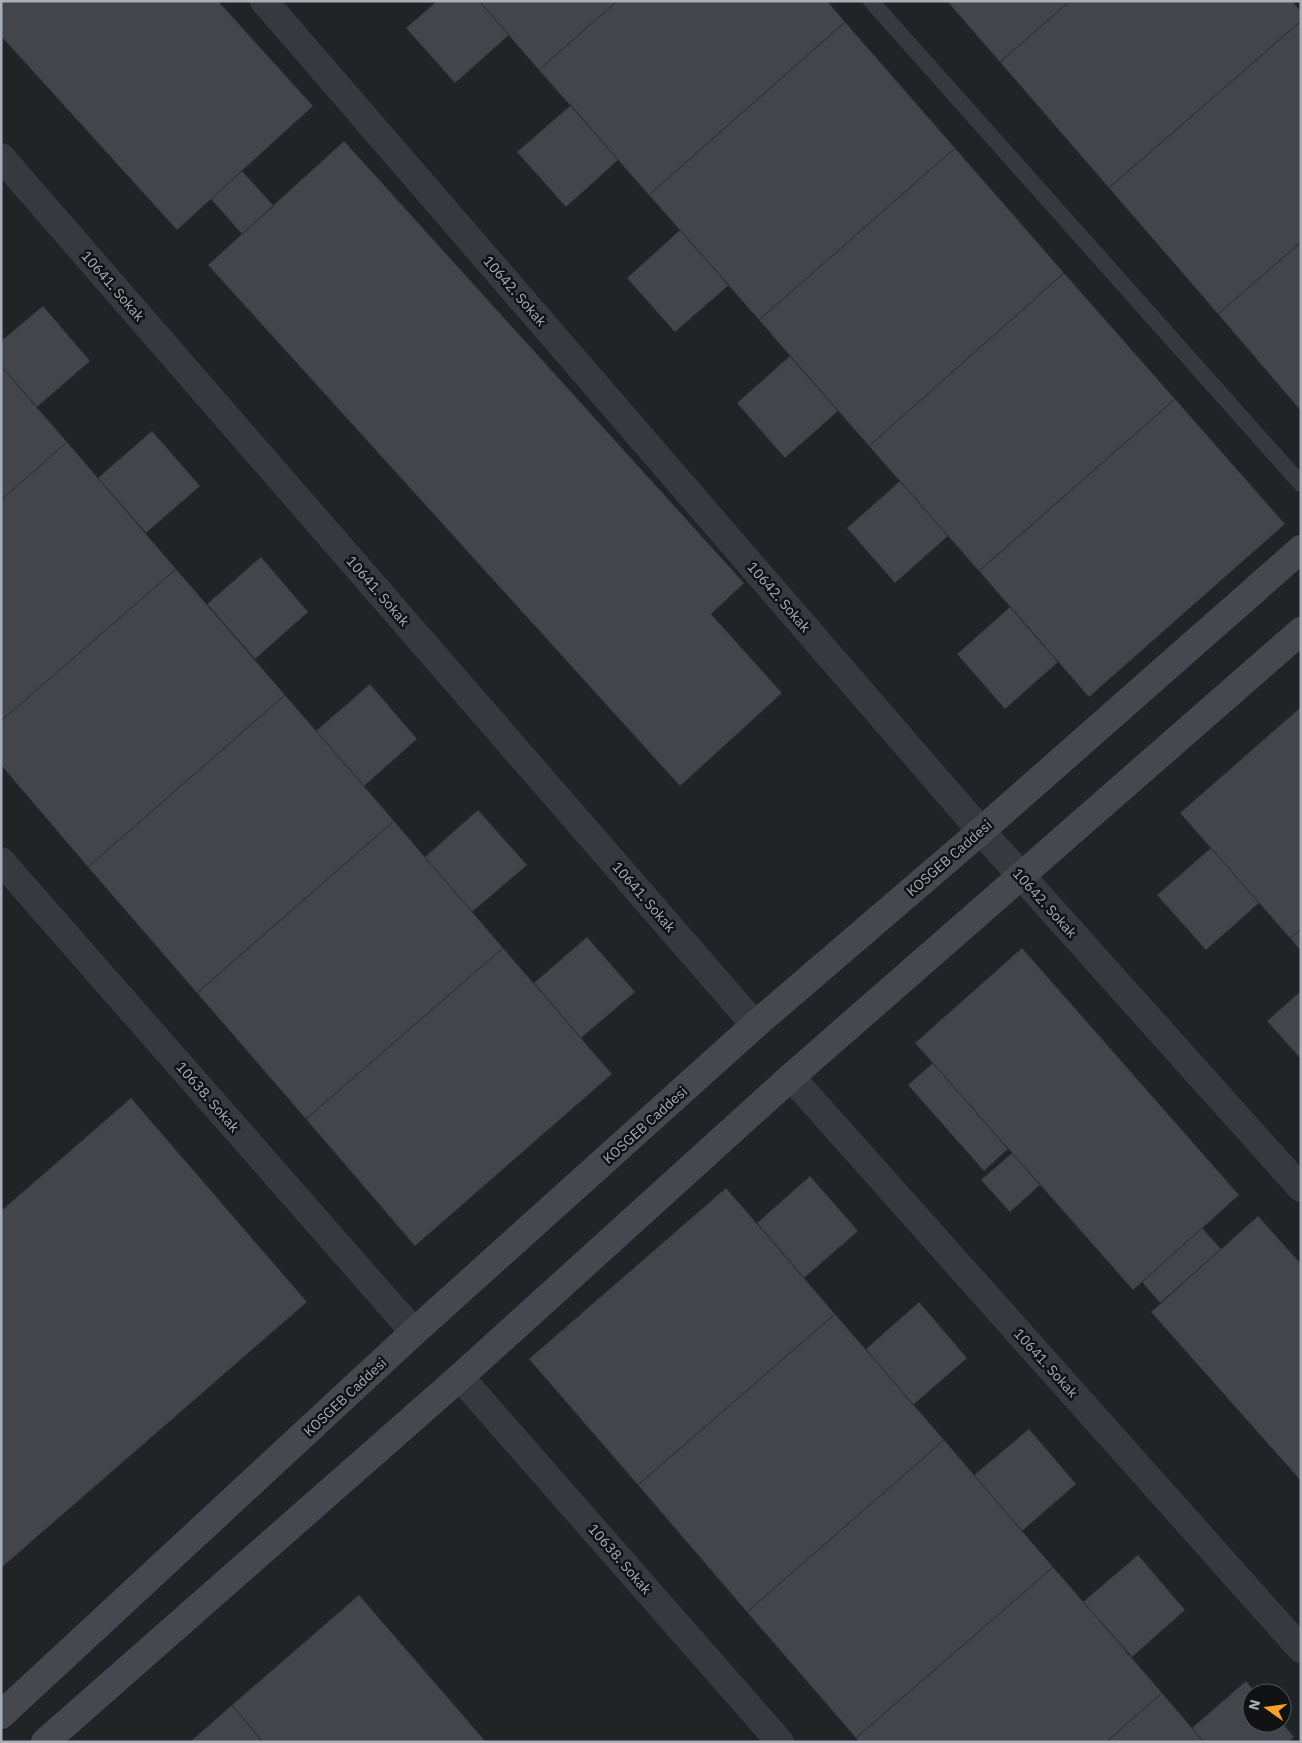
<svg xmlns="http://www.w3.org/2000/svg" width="1302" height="1743" font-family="'IBM Plex Sans',sans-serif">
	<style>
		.built { fill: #222326; fill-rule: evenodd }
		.building { fill: #424549; stroke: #303135 }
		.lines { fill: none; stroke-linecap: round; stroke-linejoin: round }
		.service { stroke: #37393e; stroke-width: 16 }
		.minor { stroke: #37393e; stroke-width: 28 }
		.secondary { stroke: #45484e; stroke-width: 28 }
		.labels { text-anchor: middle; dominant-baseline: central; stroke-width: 5; stroke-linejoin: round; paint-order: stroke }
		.street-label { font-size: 14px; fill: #a8afb9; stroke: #111214 }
	</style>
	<rect width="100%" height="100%" fill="#161719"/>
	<path class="built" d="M1 1H1301V1742H1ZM1252 1693H1282V1723H1252Z"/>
	<path class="building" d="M1 1H218L313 106 177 230 1 36Z
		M437 1H479L509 35 455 83 406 28Z
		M479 1H617L539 70Z
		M617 1H827L845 22 649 195 539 70Z
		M947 1H1070L1000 62Z
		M1070 1H1292L1301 11V21L1109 188 1000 62Z
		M1301 21V242L1218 314 1109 188Z
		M845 22 955 148 759 320 649 195Z
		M571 105 618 160 566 207 517 152Z
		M344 141 744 583 711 614 782 693 680 786 208 265Z
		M955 148 1064 273 869 446 759 320Z
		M242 171 274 206 242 234 211 199Z
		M680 230 729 285 675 332 627 278Z
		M1301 242V411L1218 314Z
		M1064 273 1175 399 979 571 869 446Z
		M43 306 90 361 37 407 1 366V341Z
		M790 356 838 411 785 458 737 403Z
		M1 366 67 442 1 500Z
		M1175 399 1285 524 1089 697 979 571Z
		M152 431 200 486 146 533 98 478Z
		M67 442 176 569 1 721V500Z
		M900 481 948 536 895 583 847 528Z
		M261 557 308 612 255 659 207 604Z
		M176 569 285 695 88 867 1 765V721Z
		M1010 607 1058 662 1005 709 957 654Z
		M370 684 417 739 364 786 316 731Z
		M285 695 394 821 197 993 88 867Z
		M1301 707V929L1290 938 1180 813Z
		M478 810 527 865 472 912 425 857Z
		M394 821 503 948 306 1119 197 993Z
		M1211 848 1259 903 1206 950 1157 895Z
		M1301 929V951L1290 938Z
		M587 937 635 992 581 1038 534 983Z
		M503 948 612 1074 415 1246 306 1119Z
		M1022 948 1239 1195 1133 1290 915 1043Z
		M1301 991V1059L1267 1021Z
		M933 1063 1008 1149 984 1171 908 1085Z
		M131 1098 307 1302 1 1568V1211Z
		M1012 1153 1040 1185 1010 1212 981 1180Z
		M810 1176 858 1231 804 1278 757 1223Z
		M726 1188 835 1314 638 1485 529 1359Z
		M1258 1216 1301 1264V1481L1151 1312Z
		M1202 1228 1221 1249 1160 1303 1142 1282Z
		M919 1302 967 1358 913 1405 866 1349Z
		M835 1314 944 1440 747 1612 638 1485Z
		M1029 1429 1076 1484 1022 1531 974 1475Z
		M944 1440 1053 1567 856 1738 747 1612Z
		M1138 1555 1185 1610 1132 1657 1083 1602Z
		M1053 1567 1162 1693 1106 1742H859L856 1738Z
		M359 1595 486 1742H263L232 1705Z
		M1246 1681 1256 1693H1252V1723H1282L1294 1737 1288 1742H1204L1192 1728Z
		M1162 1693 1204 1742H1106Z
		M232 1705 263 1742H190Z"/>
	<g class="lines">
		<path class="service" d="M871 1 1301 484"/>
		<path class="minor" d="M264 1 981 831 1301 1188
			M1 157 755 1025
			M1 861 414 1332
			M791 1077 1301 1649
			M460 1377 780 1742"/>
		<path class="secondary" d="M1 1715 414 1332 755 1025 981 831 1301 549
			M45 1742 460 1377 791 1077 1301 631"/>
	</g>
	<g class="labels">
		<g class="street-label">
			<text transform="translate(113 286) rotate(49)">10641. Sokak</text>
			<text transform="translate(515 291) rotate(49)">10642. Sokak</text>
			<text transform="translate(378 591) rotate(49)">10641. Sokak</text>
			<text transform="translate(779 597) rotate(49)">10642. Sokak</text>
			<text transform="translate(949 858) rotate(-41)">KOSGEB Caddesi</text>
			<text transform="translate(644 897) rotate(49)">10641. Sokak</text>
			<text transform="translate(1045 903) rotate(48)">10642. Sokak</text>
			<text transform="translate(208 1097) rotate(49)">10638. Sokak</text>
			<text transform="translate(645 1125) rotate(-42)">KOSGEB Caddesi</text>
			<text transform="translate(1046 1363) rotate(48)">10641. Sokak</text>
			<text transform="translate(345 1397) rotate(-43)">KOSGEB Caddesi</text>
			<text transform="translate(620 1559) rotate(49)">10638. Sokak</text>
		</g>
	</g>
	<rect width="1302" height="1743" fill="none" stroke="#a8afb9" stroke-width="5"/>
	<g transform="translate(1267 1708) rotate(284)"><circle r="24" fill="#111214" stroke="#4d5156"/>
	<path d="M0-4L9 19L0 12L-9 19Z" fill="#f9a12d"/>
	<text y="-8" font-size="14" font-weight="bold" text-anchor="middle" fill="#a8afb9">N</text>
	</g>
</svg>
